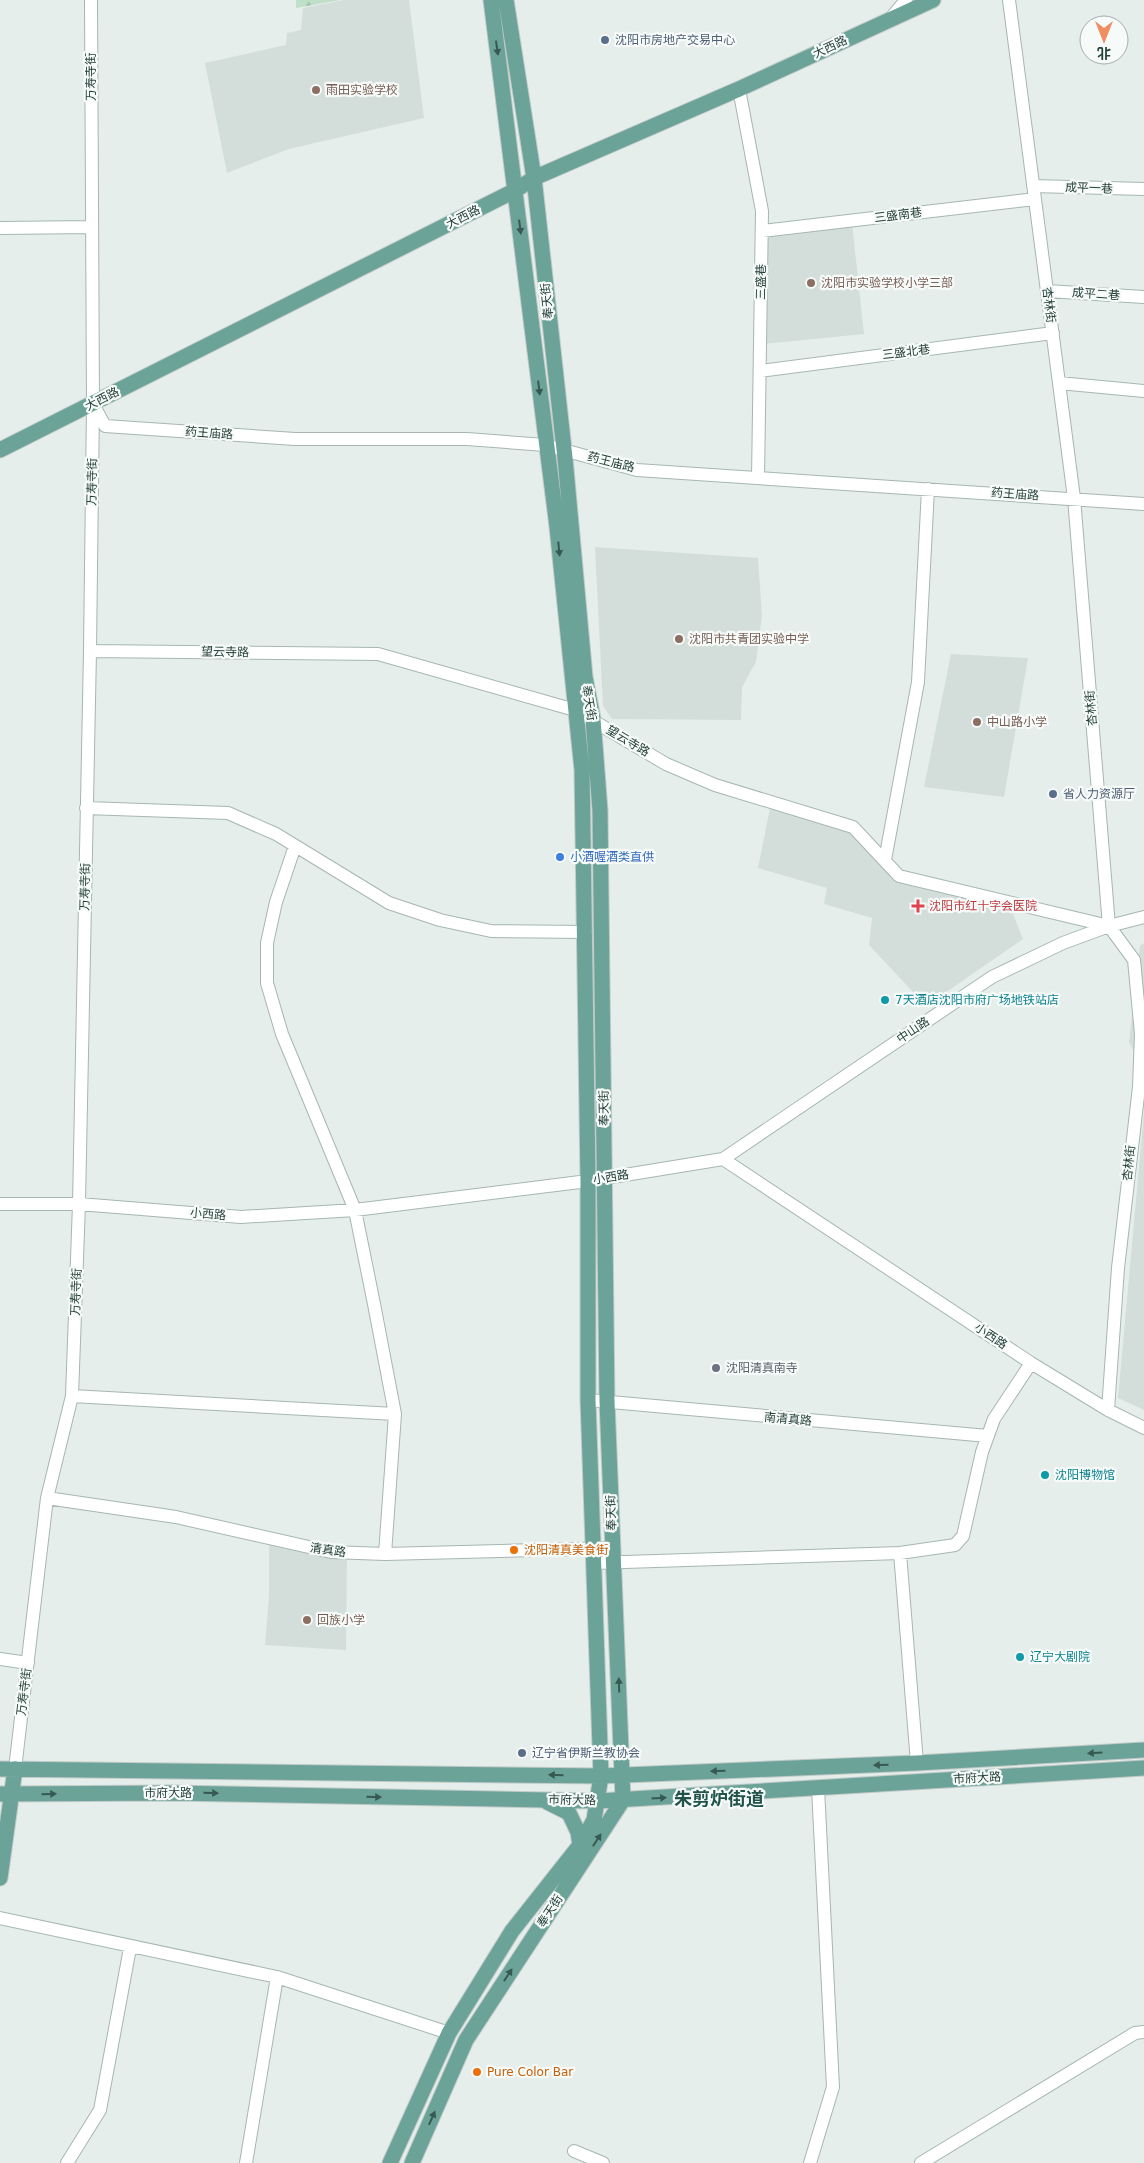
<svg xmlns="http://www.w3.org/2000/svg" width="1144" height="2163" font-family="'DejaVu Sans','Noto Sans SC',sans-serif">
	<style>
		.built { fill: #d3deda }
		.forest { fill: url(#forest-firs) }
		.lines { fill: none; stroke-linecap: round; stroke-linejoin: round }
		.minor-casing { stroke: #a7b6b2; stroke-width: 14 }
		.major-casing { stroke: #c2cac8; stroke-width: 17 }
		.minor { stroke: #fff; stroke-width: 12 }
		.major { stroke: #6ba398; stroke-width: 15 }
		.oneway { fill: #365952 }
		.service-dot { fill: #5c6f8a; stroke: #f6faf8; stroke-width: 2 }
		.education-dot { fill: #8d6e63; stroke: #f6faf8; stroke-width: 2 }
		.shop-dot { fill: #3f7fe0; stroke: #f6faf8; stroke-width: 2 }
		.health-dot { fill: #e0444e; stroke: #f6faf8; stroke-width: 2 }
		.culture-dot { fill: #0f9aa8; stroke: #f6faf8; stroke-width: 2 }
		.worship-dot { fill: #6b7280; stroke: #f6faf8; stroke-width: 2 }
		.food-dot { fill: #e8710a; stroke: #f6faf8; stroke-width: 2 }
		.labels { text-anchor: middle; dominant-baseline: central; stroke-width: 4.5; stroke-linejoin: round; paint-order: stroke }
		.service-label { font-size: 12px; fill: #4e5e75; stroke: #f6faf8; text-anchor: start }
		.street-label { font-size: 12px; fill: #24403a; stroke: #f6faf8 }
		.education-label { font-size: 12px; fill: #785e54; stroke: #f6faf8; text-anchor: start }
		.shop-label { font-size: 12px; fill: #366cbe; stroke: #f6faf8; text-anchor: start }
		.health-label { font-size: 12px; fill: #be3a42; stroke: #f6faf8; text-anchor: start }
		.culture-label { font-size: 12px; fill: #0d838f; stroke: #f6faf8; text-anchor: start }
		.worship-label { font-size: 12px; fill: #5b616d; stroke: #f6faf8; text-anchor: start }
		.food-label { font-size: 12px; fill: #c56008; stroke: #f6faf8; text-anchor: start }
		.district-label { font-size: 18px; font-weight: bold; fill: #205349; stroke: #f6faf8 }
	</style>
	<defs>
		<pattern id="forest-firs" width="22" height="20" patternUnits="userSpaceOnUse" patternTransform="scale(1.25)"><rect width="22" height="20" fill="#bfdfc9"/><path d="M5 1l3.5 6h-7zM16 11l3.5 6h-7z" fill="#a4c0ad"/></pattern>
	</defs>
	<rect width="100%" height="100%" fill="#e5eeeb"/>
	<path class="built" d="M344 0H409L424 118 289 149 227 173 205 63 286 45 287 33 301 30 303 8Z
		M852 223 864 334 763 344 764 233Z
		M595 547 758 558 762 616 756 662 742 687 741 720 612 719 603 706Z
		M951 654 1028 658 1004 797 924 787Z
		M770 808 851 830 891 875 1011 909 1023 939 926 1006 869 945 872 918 824 904 827 888 758 868Z
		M1144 943V1072L1129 1042 1140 946Z
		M1144 1112V1410L1118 1398Z
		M269 1545 347 1560 346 1650 265 1645 269 1596Z"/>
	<path class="forest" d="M296 0H340L296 8Z"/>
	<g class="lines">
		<g class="minor-casing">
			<path id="minor" d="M1009 0 1074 498 1109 926 1134 960 1141 1034 1139 1087 1118 1268 1108 1410
				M890 19 906 0
				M739 89 762 211 758 478
				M1033 186 1144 189
				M0 228 92 227
				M762 231 1035 199
				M1047 291 1144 297
				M760 371 1053 333
				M1059 383 1144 391
				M93 404 105 426 295 439H467L545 445 637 470 1144 504
				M90 651 378 654 575 710 666 764 715 785 853 827 899 876 1109 926
				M86 808 228 813 276 834 389 903 440 920 491 931 586 932
				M295 846 276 902 267 943V983L282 1034 355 1210 374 1304 395 1414 385 1554
				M885 860 918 682 928 489
				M723 1159 992 977 1063 943 1109 926 1144 917
				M0 1204H79L241 1217 355 1210 588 1181 723 1159 1031 1363 1108 1410 1144 1428
				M72 1396 395 1414
				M588 1400 988 1436
				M47 1498 176 1517 331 1552 385 1554 613 1548
				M900 1553 917 1763
				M594 1563 900 1553 955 1545 963 1536 982 1452 994 1419 1031 1363
				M0 1659 28 1663
				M15 1769 47 1498 72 1396 79 1204 90 651 93 404 91 0
				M0 1918 277 1977 449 2033
				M574 2151 603 2163
				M67 2163 100 2110 130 1948
				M246 2163 277 1977
				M810 2163 833 2087 818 1788
				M921 2163 1135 2033 1144 2032"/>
		</g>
		<g class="major-casing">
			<path id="major" d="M0 450 516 190 534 178 739 89 933 0
				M0 1769 601 1776 917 1763 1144 1750
				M0 1794 172 1793 598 1801 1144 1768
				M547 1802 569 1813 578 1832 580 1845
				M0 1878 15 1769
				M390 2163 449 2033 512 1931 580 1845 594 1820 601 1776 588 1400V1181L582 770 557 527 491 0
				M412 2163 466 2040 623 1800 607 1401 600 810 593 719 585 677 565 458 534 178 506 0"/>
		</g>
		<use href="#minor" class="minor"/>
		<use href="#major" class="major"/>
	</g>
	<defs><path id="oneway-solid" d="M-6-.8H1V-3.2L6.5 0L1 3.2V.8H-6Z" transform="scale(1.25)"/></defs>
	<g class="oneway">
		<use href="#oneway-solid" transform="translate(497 48) rotate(82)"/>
		<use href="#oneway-solid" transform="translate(520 227) rotate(83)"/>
		<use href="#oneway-solid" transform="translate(539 388) rotate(83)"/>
		<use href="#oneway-solid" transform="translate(559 549) rotate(84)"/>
		<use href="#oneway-solid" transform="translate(619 1685) rotate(-92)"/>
		<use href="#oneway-solid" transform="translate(1095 1753) rotate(177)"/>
		<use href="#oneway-solid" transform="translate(881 1765) rotate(178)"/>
		<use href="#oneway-solid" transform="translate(718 1771) rotate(178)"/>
		<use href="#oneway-solid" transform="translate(556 1775) rotate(-179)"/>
		<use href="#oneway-solid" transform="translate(211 1793) rotate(1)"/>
		<use href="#oneway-solid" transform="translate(49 1794) rotate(-1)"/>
		<use href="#oneway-solid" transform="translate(374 1797) rotate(1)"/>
		<use href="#oneway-solid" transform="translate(659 1798) rotate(-4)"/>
		<use href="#oneway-solid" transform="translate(597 1840) rotate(-57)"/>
		<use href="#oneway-solid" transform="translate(508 1975) rotate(-57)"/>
		<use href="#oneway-solid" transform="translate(432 2118) rotate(-66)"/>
	</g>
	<g class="service-dot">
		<circle cx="605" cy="40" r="5"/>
		<circle cx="1053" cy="794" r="5"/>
		<circle cx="522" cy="1753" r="5"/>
	</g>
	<g class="education-dot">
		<circle cx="316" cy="90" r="5"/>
		<circle cx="811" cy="283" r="5"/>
		<circle cx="679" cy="639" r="5"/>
		<circle cx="977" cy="722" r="5"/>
		<circle cx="307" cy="1620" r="5"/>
	</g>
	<circle class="shop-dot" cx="560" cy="857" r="5"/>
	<path class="health-dot" d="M915.5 898.5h5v5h5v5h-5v5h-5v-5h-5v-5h5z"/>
	<g class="culture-dot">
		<circle cx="885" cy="1000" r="5"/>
		<circle cx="1045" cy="1475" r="5"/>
		<circle cx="1020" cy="1657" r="5"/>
	</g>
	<circle class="worship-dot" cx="716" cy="1368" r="5"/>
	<g class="food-dot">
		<circle cx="514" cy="1550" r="5"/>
		<circle cx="477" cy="2072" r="5"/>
	</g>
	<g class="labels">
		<g class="service-label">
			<text x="615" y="40">沈阳市房地产交易中心</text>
			<text x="1063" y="794">省人力资源厅</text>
			<text x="532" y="1753">辽宁省伊斯兰教协会</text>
		</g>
		<g class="street-label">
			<text transform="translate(830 47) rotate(-25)">大西路</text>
			<text transform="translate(91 77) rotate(-90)">万寿寺街</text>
			<text transform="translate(1089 188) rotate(2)">成平一巷</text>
			<text transform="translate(898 215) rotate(-7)">三盛南巷</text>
			<text transform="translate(463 217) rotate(-27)">大西路</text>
			<text transform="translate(761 282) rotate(-89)">三盛巷</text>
			<text transform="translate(1096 294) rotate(4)">成平二巷</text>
			<text transform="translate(547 301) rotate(-96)">奉天街</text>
			<text transform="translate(1049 305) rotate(83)">杏林街</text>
			<text transform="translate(906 352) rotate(-7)">三盛北巷</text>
			<text transform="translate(102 399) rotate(-27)">大西路</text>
			<text transform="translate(209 433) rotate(4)">药王庙路</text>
			<text transform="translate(611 462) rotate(14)">药王庙路</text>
			<text transform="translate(92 482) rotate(-89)">万寿寺街</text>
			<text transform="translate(1015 494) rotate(4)">药王庙路</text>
			<text transform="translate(225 652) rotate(1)">望云寺路</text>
			<text transform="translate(589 703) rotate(80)">奉天街</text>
			<text transform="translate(1091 708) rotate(-95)">杏林街</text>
			<text transform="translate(628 741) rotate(31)">望云寺路</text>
			<text transform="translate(85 887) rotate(-89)">万寿寺街</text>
			<text transform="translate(913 1030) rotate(-34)">中山路</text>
			<text transform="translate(604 1108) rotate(-91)">奉天街</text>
			<text transform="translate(1129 1163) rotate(-84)">杏林街</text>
			<text transform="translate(611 1177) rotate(-9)">小西路</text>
			<text transform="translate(208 1214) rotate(5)">小西路</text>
			<text transform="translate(76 1292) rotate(-88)">万寿寺街</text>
			<text transform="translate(991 1336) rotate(34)">小西路</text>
			<text transform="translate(788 1419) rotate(5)">南清真路</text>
			<text transform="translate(611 1513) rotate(-92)">奉天街</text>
			<text transform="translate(328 1550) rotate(8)">清真路</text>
			<text transform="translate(24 1692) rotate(-83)">万寿寺街</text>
			<text transform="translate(977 1778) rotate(-3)">市府大路</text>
			<text x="168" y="1793">市府大路</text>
			<text transform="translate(572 1800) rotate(1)">市府大路</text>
			<text transform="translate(550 1911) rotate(-57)">奉天街</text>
		</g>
		<g class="education-label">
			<text x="326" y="90">雨田实验学校</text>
			<text x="821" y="283">沈阳市实验学校小学三部</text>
			<text x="689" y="639">沈阳市共青团实验中学</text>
			<text x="987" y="722">中山路小学</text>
			<text x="317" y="1620">回族小学</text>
		</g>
		<g class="shop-label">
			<text x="570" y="857">小酒喔酒类直供</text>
		</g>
		<g class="health-label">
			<text x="929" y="906">沈阳市红十字会医院</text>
		</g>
		<g class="culture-label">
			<text x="895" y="1000">7天酒店沈阳市府广场地铁站店</text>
			<text x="1055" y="1475">沈阳博物馆</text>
			<text x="1030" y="1657">辽宁大剧院</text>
		</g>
		<g class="worship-label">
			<text x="726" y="1368">沈阳清真南寺</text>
		</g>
		<g class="food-label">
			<text x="524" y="1550">沈阳清真美食街</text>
			<text x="487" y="2072">Pure Color Bar</text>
		</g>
		<g class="district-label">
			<text x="719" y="1798">朱剪炉街道</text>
		</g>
	</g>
	<g transform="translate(1104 40) rotate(180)"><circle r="24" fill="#f6faf8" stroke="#a2b0ac"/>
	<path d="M0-4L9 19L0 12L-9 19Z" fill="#f08d61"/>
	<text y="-8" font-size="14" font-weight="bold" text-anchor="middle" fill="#24403a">北</text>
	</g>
</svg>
